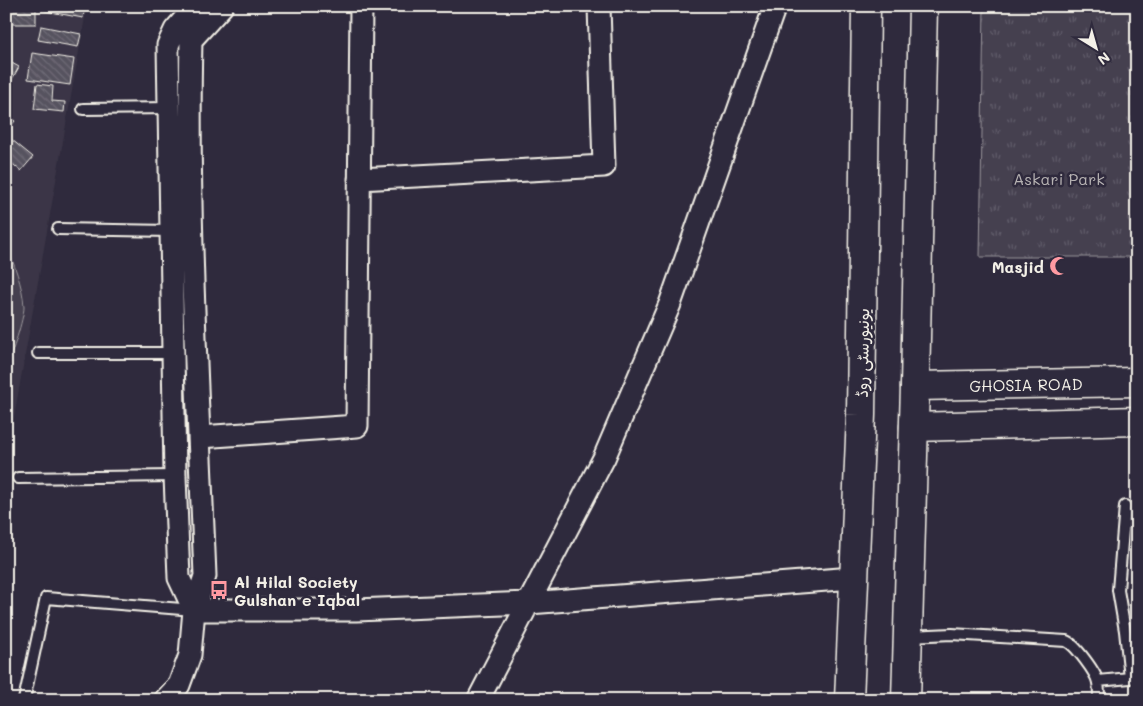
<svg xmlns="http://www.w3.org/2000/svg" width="1143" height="706" font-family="Mali,'Playpen Sans Arabic',sans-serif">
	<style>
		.built { fill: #3b3647 }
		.park { fill: url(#park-tufts); stroke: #9c989c }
		.garden { fill: #454050; stroke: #9c989c }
		.building { fill: url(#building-back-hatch); stroke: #f4f1e8 }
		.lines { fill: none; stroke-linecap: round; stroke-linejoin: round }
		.service-casing { stroke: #f4f1e8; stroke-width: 14 }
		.minor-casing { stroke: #f4f1e8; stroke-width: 25 }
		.secondary-casing { stroke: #f4f1e8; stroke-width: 31 }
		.primary-casing { stroke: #f4f1e8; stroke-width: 31 }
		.service { stroke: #2f2a3d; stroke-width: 10 }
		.minor { stroke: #2f2a3d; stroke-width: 21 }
		.secondary { stroke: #2f2a3d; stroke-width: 28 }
		.primary { stroke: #2f2a3d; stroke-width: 28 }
		.labels { text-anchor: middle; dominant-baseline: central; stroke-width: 5; stroke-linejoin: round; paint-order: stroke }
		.park-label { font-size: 16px; fill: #b7b3b3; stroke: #2f2a3d }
		.poi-label { font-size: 16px; font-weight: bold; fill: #f4f1e8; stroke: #2f2a3d; text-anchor: end }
		.street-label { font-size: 16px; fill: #f4f1e8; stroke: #2f2a3d }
	</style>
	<defs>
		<pattern id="park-tufts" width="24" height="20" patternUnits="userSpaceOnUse" patternTransform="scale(1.25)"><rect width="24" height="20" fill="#454050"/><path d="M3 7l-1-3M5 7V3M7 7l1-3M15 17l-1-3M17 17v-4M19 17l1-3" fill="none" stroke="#605c69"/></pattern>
		<pattern id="building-back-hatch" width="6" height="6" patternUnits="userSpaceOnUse" patternTransform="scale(1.25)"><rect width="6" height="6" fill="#56525f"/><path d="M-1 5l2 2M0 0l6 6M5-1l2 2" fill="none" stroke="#6f6b76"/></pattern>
	</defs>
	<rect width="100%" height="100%" fill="#2f2a3d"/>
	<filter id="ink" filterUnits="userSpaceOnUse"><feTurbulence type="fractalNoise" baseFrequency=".02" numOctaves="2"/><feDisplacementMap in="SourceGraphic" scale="10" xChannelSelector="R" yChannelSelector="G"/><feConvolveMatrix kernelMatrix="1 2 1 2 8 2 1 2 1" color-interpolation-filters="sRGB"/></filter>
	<g filter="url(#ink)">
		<path class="built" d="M6 6H87L6 462Z"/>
		<path class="park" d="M984 6H1137V257H980Z"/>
		<path class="garden" d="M6 243C13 263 23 285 24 307 24 318 12 355 6 366Z"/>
		<path class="building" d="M8 6H36V24H8Z
			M45 6H85L83 18 45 11Z
			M41 26 81 34 78 47 38 40Z
			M32 53 74 59 70 85 28 79Z
			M10 62 19 67 11 81 6 78V70Z
			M37 84 53 86 52 101 65 102 64 112 34 109Z
			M6 115 15 121 6 132Z
			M6 135 33 157 21 171 6 159Z"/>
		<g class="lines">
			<g class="service-casing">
				<path id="service" d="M83 109 172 108
					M58 229 171 231
					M38 353H175
					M18 478 175 476
					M909 636 952 634 1066 641C1075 644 1097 674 1098 683 1099 688 1099 694 1099 700
					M1098 681 1130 678 1125 631 1118 590 1125 506
					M24 700 46 598 194 610"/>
			</g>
			<g class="minor-casing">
				<path id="minor" d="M359 179 604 166 599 6
					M200 437 357 426 361 6
					M194 610H356L529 603 853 578
					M194 610 179 578 175 476 168 45 175 30 196 6
					M165 700 179 685 190 655 194 610 205 576C198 398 187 219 191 40L222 6
					M478 700 604 458 670 304 775 6"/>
			</g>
			<g class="secondary-casing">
				<g id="secondary">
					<path id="s1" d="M915 386 1137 382"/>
					<path d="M914 427 1137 421"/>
				</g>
			</g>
			<g class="primary-casing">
				<path id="primary" d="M849 700 861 415 866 6
					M906 700 915 386 923 6"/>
			</g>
			<use href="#service" class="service"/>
			<use href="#minor" class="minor"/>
			<use href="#secondary" class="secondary"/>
			<use href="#primary" class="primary"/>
		</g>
	</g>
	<defs>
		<g id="mosque-bare" transform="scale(1.5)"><path d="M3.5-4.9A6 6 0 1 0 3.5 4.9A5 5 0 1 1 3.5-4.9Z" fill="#ff9aa2" stroke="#2f2a3d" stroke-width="2.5" paint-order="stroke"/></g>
		<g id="bus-bare" transform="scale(1.5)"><path d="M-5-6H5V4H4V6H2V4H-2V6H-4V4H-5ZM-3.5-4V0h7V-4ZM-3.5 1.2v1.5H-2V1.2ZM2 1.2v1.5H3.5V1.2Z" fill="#ff9aa2" stroke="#2f2a3d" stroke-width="2.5" paint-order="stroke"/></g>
	</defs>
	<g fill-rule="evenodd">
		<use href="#mosque-bare" x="1059" y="266"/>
		<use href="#bus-bare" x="219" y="590"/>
	</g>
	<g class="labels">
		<g class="park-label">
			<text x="1059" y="178">Askari Park</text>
		</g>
		<g class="poi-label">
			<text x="1044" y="266">Masjid</text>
			<text x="234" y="581" text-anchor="start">Al Hilal Society<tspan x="234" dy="18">Gulshan e Iqbal</tspan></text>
		</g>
		<g class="street-label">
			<text transform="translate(862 353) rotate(-89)">یونیورسٹی روڈ</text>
			<text stroke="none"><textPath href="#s1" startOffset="111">GHOSIA ROAD</textPath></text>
		</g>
	</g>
	<rect width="1143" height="706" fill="none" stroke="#2f2a3d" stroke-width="25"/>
	<rect x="12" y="12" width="1118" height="681" fill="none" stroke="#f4f1e8" stroke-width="2" filter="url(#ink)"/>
	<g transform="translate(1096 48) rotate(143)" stroke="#2f2a3d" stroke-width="4" paint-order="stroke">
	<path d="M0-4L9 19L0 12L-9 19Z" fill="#f4f1e8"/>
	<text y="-8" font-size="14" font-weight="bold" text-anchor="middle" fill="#f4f1e8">N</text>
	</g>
</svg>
